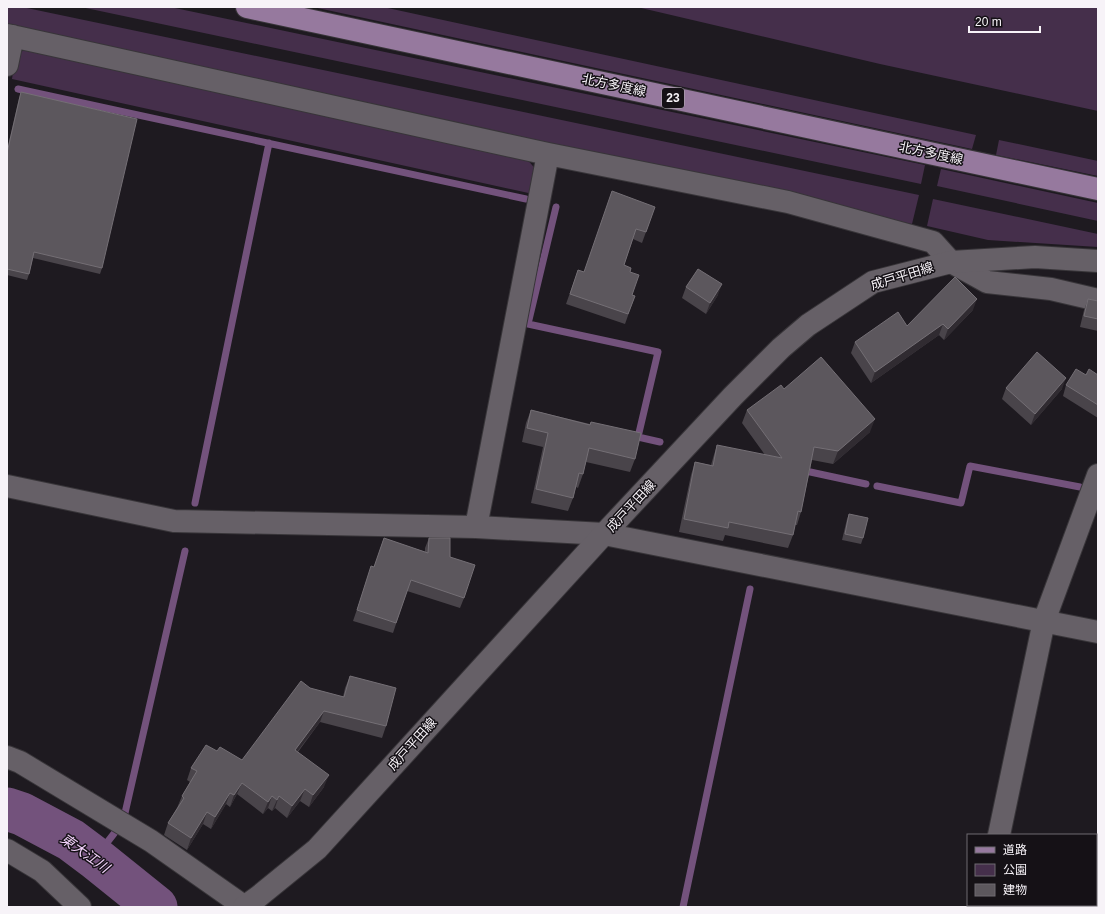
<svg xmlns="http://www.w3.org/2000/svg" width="1105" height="914" font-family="Arial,'Noto Sans JP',sans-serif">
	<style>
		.green { fill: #452f4b }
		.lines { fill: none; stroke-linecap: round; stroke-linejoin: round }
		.stream { stroke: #73527c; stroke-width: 7 }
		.river { stroke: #73527c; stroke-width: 43 }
		.minor-casing { stroke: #383539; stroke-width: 24 }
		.secondary-casing { stroke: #383539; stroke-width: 24 }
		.primary-casing { stroke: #383539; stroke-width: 24 }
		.minor { stroke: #666067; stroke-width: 22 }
		.secondary { stroke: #666067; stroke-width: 22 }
		.primary { stroke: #96799e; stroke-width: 22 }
		.wall { fill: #49444a }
		.shaded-wall { fill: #302b31 }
		.building { fill: #5c575d; stroke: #746f75 }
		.labels { text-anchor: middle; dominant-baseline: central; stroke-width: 3; stroke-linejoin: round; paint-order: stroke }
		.shield { fill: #151116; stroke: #b3afb4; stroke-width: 1 }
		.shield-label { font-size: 12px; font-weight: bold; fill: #f7f3f8 }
		.street-label { font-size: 13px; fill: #f7f3f8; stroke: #151116 }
		.water-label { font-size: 14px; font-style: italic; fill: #f1d1f9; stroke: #151116 }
	</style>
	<rect width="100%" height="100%" fill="#1e1a20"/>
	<path class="green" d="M7 7H22L919 195 912 224 7 27Z
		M81 7H170L925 165 921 184Z
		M313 7H383L976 135 972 149Z
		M637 7H1098V111L880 64Z
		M29 47 526 158 538 172 533 194 12 79C15 64 14 54 29 47Z
		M999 140 1098 161V176L996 155Z
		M941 169 1098 203V221L937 186Z
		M933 199 1098 234V247L988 240 927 226Z"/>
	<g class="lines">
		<path class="stream" d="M18 89 526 199
			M556 207 528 324 658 352 638 437 660 442
			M801 470 866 484
			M877 486 961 503 970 466 1080 487
			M195 503 269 143
			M125 813 185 551
			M95 858 116 831
			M683 907 750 589"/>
		<path class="river" d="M7 809 22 814 71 840 95 858 156 907"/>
		<g class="minor-casing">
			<path id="minor" d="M7 35 548 154 788 202 933 242 951 262 987 282 1051 289 1098 300
				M7 65 13 36
				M7 486 174 521 476 527 604 534 1098 632
				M476 527 548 154
				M7 757 20 762 151 841 245 907
				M999 835 1044 621 1098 475
				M7 850 42 871 80 907
				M984 907 985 905"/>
		</g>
		<g class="secondary-casing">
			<path id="secondary" d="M244 907 258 897 317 849 604 534 733 396 781 348 808 325 873 282 951 262 1035 257 1098 261"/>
		</g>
		<g class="primary-casing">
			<path id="primary" d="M247 7 1098 189"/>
		</g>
		<use href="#minor" class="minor"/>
		<use href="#secondary" class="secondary"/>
		<use href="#primary" class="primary"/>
	</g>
	<path class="wall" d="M21 92 102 268 100 274 33 258 29 274 27 280 7 275V150L19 98Z
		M655 207 642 243 633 239 624 265 630 272 632 295 635 296 625 324 566 304 578 270 584 272Z
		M686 287 718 295 706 314 682 298Z
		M1088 299 1098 301V331L1080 327 1084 310Z
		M973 310 944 340 939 335 871 383 851 353 855 342Z
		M1086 375H1098V418L1063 396 1066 385Z
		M1006 388 1062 389 1031 425 1002 399Z
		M784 389 870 432 833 464 812 460 801 512 797 525H795L793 535 788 548 725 535 723 541 679 532 691 475 695 462 711 465 713 458 717 445 765 455 742 423 747 410Z
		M531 410 590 424 591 422 635 459 630 472 586 462 583 474 578 488 576 487 573 498 568 511 531 503 543 447 522 442 526 423Z
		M849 514 863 538 861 544 842 540 847 519Z
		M384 538 425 552V548L429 538 450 557 464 598 460 608 407 591 393 633 353 621 368 577 374 567Z
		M350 676 386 726 382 738 320 722 298 752 324 787 309 807 300 801 287 818 275 808 272 811 268 808 263 814 237 794 230 807 226 804 211 829 203 824 187 850 164 835 168 823 177 808 182 796 190 782 187 780 191 768 217 751 242 760 310 688 343 697 345 688Z"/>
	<path class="shaded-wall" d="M722 284 718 295 706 314 710 303Z
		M977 299 973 310 944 340 948 329Z
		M943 324 939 335 871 383 875 372Z
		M1066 378 1062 389 1031 425 1035 414Z
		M875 419 870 432 833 464 838 451Z
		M324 711 320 722 290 761 295 750Z
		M329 775 324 787 309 807 313 795Z
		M242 783 237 794 230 807 234 795Z
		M305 789 300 801 287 818 292 806Z
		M230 793 226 804 211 829 215 817Z
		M272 796 268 808 263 814 268 802Z
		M279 796 275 808 272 811 277 800Z
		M207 812 203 824 187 850 191 838Z"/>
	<path class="building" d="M21 92 137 119 102 268 34 252 29 274 7 269V153Z
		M612 191 655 207 646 232 636 229 624 265 631 268 630 272 639 275 632 295 635 296 628 314 570 294 578 270 584 272Z
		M698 269 722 284 710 303 686 287Z
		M955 277 977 299 948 329 943 324 875 372 855 342 898 312 907 326Z
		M1088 299 1098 301V319L1084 316Z
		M1037 352 1066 378 1035 414 1006 388Z
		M821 357 875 419 838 451 814 447 801 512 798 511 793 535 729 522 728 528 684 519 695 462 713 466 717 445 782 458 747 410 781 385 784 389Z
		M1076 369 1086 375 1089 369 1098 375V405L1066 385Z
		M531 410 590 425 591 422 641 433 635 459 589 448 583 474 579 473 573 498 536 489 548 433 527 428Z
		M849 514 868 518 863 538 845 534Z
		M384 538 428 553 429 538H450V557L475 565 464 598 411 580 396 623 357 610 371 566 374 567Z
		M350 676 396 688 386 726 324 711 295 750 329 775 313 795 305 789 292 806 279 796 277 800 272 796 268 802 242 783 234 795 230 793 215 817 207 812 191 838 168 823 184 798 182 796 197 771 191 768 206 745 217 751 220 747 242 760 301 681 310 688 344 697Z"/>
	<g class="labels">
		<rect class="shield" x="662" y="88" width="22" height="20" rx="3"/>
		<g class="shield-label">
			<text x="673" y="98">23</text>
		</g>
		<g class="street-label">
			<text transform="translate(614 85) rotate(12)">北方多度線</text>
			<text transform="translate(931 153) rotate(12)">北方多度線</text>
			<text transform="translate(902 276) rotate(-17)">成戸平田線</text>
			<text transform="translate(631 506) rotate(-47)">成戸平田線</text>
			<text transform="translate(412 744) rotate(-48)">成戸平田線</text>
		</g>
		<g class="water-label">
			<text transform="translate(85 853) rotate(35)">東大江川</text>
		</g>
	</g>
	<rect width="1105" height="914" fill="none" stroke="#f7f3f8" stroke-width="16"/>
	<rect x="967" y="834" width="130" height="72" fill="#151116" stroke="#6f6b70"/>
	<rect x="975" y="847" width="20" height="6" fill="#96799e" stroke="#6f6b70"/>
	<text x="1003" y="854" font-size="12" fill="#f7f3f8">道路</text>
	<rect x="975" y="864" width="20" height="12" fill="#452f4b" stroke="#6f6b70"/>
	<text x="1003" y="874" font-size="12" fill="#f7f3f8">公園</text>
	<rect x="975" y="884" width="20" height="12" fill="#5c575d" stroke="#6f6b70"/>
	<text x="1003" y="894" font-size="12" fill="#f7f3f8">建物</text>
	<path d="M969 26v6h71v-6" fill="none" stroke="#f7f3f8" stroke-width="2"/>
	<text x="975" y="26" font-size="12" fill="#f7f3f8" stroke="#151116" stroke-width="3" paint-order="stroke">20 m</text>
</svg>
